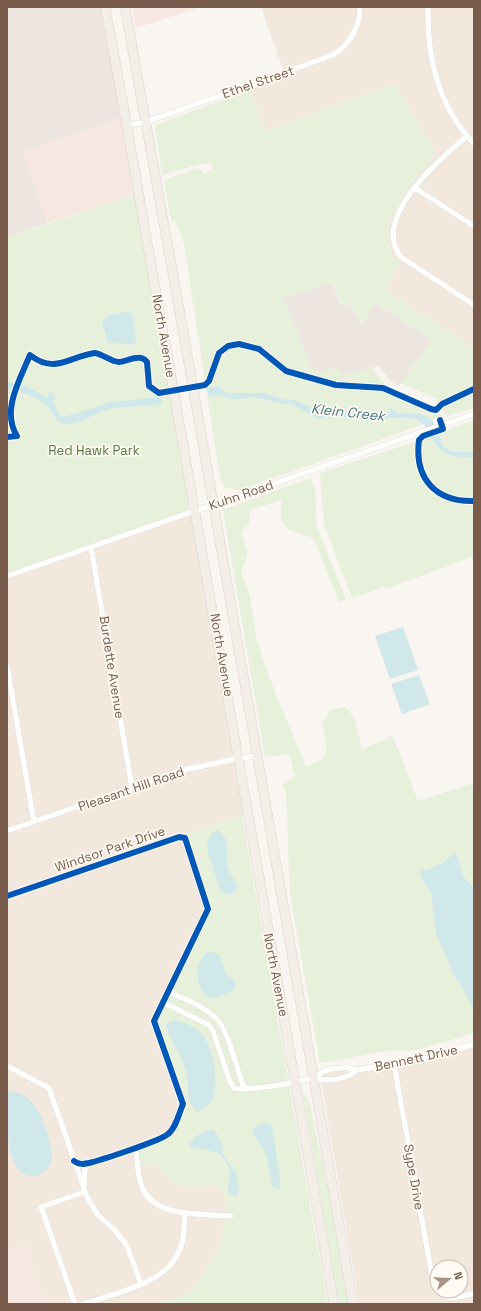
<svg xmlns="http://www.w3.org/2000/svg" width="481" height="1311" font-family="'Space Grotesk',sans-serif">
	<style>
		.residential { fill: #f2e8de; fill-rule: evenodd }
		.commercial { fill: #f6e8e1 }
		.industrial { fill: #ede5e0 }
		.green { fill: #e7f0db }
		.water { fill: #d0e8ea }
		.lines { fill: none; stroke-linecap: round; stroke-linejoin: round }
		.stream { stroke: #d0e8ea; stroke-width: 1.5 }
		.minor-casing { stroke: #d7d1cb; stroke-width: 6 }
		.primary-casing { stroke: #dad1cc; stroke-width: 10 }
		.minor { stroke: #fefefd; stroke-width: 5.5 }
		.primary { stroke: #f3eee8; stroke-width: 9 }
		.cycleway-casing { stroke: #fffaf3; stroke-width: 8 }
		.cycleway { stroke: #0057b8; stroke-width: 6 }
		.labels { text-anchor: middle; dominant-baseline: central; stroke-width: 3.5; stroke-linejoin: round; paint-order: stroke }
		.street-label { font-size: 13px; fill: #7a5c4d; stroke: #fffaf3 }
		.park-label { font-size: 13px; fill: #537a41; stroke: #fffaf3 }
		.water-label { font-size: 14px; font-style: italic; fill: #437c86; stroke: #fffaf3 }
	</style>
	<rect width="100%" height="100%" fill="#f9f5f0"/>
	<path class="residential" d="M261 7H474V348L385 290 400 264 391 253 387 243 386 233 388 221 418 173 436 154 395 84 265 131 250 90 285 75Z
		M194 514 237 755 181 767 7 828V579Z
		M238 761 247 814 185 834 210 908 183 1095 185 1105 175 1129 167 1140 159 1166 174 1185 220 1186 226 1198 222 1243 217 1253 190 1293 159 1304H45L24 1244 7 1251V833L181 773Z
		M474 1041V1304H359L320 1074 426 1055ZM437 1267H461V1291H437Z"/>
	<path class="commercial" d="M132 7H201L136 28Z
		M124 117 138 194 47 223 23 151Z
		M24 1244 45 1304H7V1251Z"/>
	<path class="industrial" d="M7 7H104L124 117 23 151 47 223 7 237Z
		M331 283 341 305 350 304 361 324 376 303 432 340 399 386 390 381 379 366 345 376 336 368 314 374 283 298Z"/>
	<path class="green" d="M395 84 436 154C424 165 415 178 406 193 390 217 375 238 400 264L385 290 474 348V408L448 416 435 403 437 399 400 383 432 340 376 303 361 324 351 304 342 305 331 283 283 298 314 373 336 368 345 376 372 367 390 392 439 413 442 417 432 420 422 414 394 412 389 405 390 412 368 416 340 412 321 413 313 411 296 400 282 399 265 393H226L221 387 210 386 206 389 184 244 176 221 171 222 164 180 198 168 204 173 212 170V163L200 164 162 175 155 125 250 90 265 131Z
		M138 194 193 510 7 576V237Z
		M207 395 209 396 219 395 235 400 253 397 284 404H292L316 418 348 417 373 422 388 418 413 419 424 424 240 490 224 488 220 477Z
		M474 420V556L386 589 384 587 352 598 324 525 320 473 430 437Z
		M310 478 315 489 317 526 346 600 339 602 313 538 289 530 281 520V500L250 510 249 523 241 532 248 553 241 573C255 598 251 621 259 647 272 688 290 727 306 767L322 759 327 748 322 724 331 710 346 707 355 719 362 749 386 739 392 734 418 801 470 784 474 786V888L463 876 458 857 450 855C445 862 434 870 425 869L420 876 431 893 436 933 456 980C473 995 474 1012 474 1033L428 1047 409 1051H386L320 1063 290 894 286 793 282 784 295 776 289 754 265 757 223 510Z
		M242 815 318 1250 328 1304H159L190 1293 217 1254 222 1243 226 1198 219 1186 174 1185 159 1166 140 1165 138 1149 167 1140 175 1129 185 1105 183 1095 156 1021 210 908 185 834Z
		M303 1094H306L310 1104 328 1189 348 1304H339Z"/>
	<path class="water" d="M130 311 133 316 136 343 130 345 107 342 105 331 102 326C102 314 121 313 130 311Z
		M7 382 27 386 47 398 49 393 53 392 55 396 53 402 61 416 64 417 111 402 152 398 158 395 161 397 162 402 158 407 156 404C138 408 119 405 101 412 91 415 72 429 60 422 55 419 53 413 49 408 39 397 21 391 7 390Z
		M210 386 213 387 219 386 226 393H265L282 399 296 400 313 411 321 413 340 412 368 416 390 412V405L394 412 422 414 432 419 444 447 453 452H472L474 453V458C449 456 442 457 428 433 426 429 424 423 419 421 413 417 396 418 388 418L386 420 373 422 348 417 316 418 292 404H284L253 397 235 400 219 395 209 397 206 389Z
		M403 627 418 670 390 679 375 636Z
		M419 675 430 704 402 714 391 684Z
		M217 830C231 837 226 852 227 865 228 871 234 879 237 885L235 892 229 895 221 892C217 884 216 876 213 868 208 854 201 841 217 830Z
		M453 853 458 857 463 876 474 888V1010L461 984 456 980 436 933 431 893 420 876 421 870 429 869 444 862Z
		M212 951 220 956 226 974 233 979 236 984 233 991 211 999C194 993 192 955 212 951Z
		M174 1020C183 1022 192 1025 199 1031 214 1044 221 1087 210 1104 207 1107 201 1110 197 1112 185 1102 190 1084 186 1071 182 1057 173 1043 167 1030L166 1024Z
		M7 1091C34 1091 44 1119 49 1140 51 1148 54 1157 50 1165 47 1171 40 1176 33 1176 3 1178 7 1111 7 1091Z
		M264 1123 270 1124 272 1127 280 1177 279 1189 272 1186C269 1173 269 1157 261 1145 258 1141 255 1137 252 1132L254 1128Z
		M213 1129 217 1134 223 1148 222 1152C232 1170 239 1169 239 1192L235 1197C221 1189 233 1179 229 1167 227 1162 222 1158 219 1153L199 1148 195 1149 189 1145C193 1135 204 1132 213 1129Z"/>
	<g class="lines">
		<path class="stream" d="M305 406 315 409 376 415"/>
		<g class="minor-casing">
			<path id="minor" d="M428 7C427 59 438 105 474 144
				M128 125 146 122 333 55C350 44 360 27 360 7
				M467 136C440 159 370 218 401 257L474 305
				M415 188 474 226
				M91 547 132 788
				M7 576 474 414
				M7 666 34 822
				M7 831 180 771 240 758 257 756
				M7 896 179 837 185 838 208 909 154 1021 183 1104C179 1113 176 1128 168 1134 160 1141 101 1160 89 1163 84 1164 79 1165 74 1161
				M168 991C183 999 205 1006 217 1019 228 1031 237 1069 243 1085L247 1089
				M163 1002 209 1025 213 1031 230 1082 234 1088C245 1092 302 1082 314 1077 317 1076 321 1073 324 1071 334 1068 349 1066 357 1070
				M394 1064 432 1276 437 1290
				M7 1066 49 1088 87 1197 98 1215 115 1230 127 1246 141 1284
				M313 1078C329 1082 344 1081 357 1070L428 1058 474 1044
				M135 1147C139 1161 136 1176 143 1189 157 1219 204 1213 231 1216
				M84 1185 85 1168 89 1163
				M438 1291C449 1302 461 1297 474 1293
				M75 1304 41 1207 84 1192
				M83 1304C116 1293 167 1284 180 1249 185 1238 184 1224 185 1212"/>
		</g>
		<g class="primary-casing">
			<path id="primary" d="M105 7C128 126 147 246 169 365 226 678 278 991 334 1304
				M125 7 184 336 353 1304"/>
		</g>
		<use href="#minor" class="minor"/>
		<use href="#primary" class="primary"/>
		<g class="cycleway-casing">
			<path id="cycleway" d="M440 420 443 429 423 436 419 440C414 479 436 502 474 501
				M7 437 17 436C1 411 20 379 30 355 55 375 70 356 95 353 103 354 111 362 119 362 128 361 141 353 147 362L149 386 159 393 205 385 209 381 219 353 228 346 239 344 259 349 286 371 336 385 383 388 431 409 436 410 442 404 474 389
				M7 896 179 837 185 838 208 909 154 1021 183 1104C179 1113 176 1128 168 1134 160 1141 101 1160 89 1163 84 1164 79 1165 74 1161"/>
		</g>
		<use href="#cycleway" class="cycleway"/>
	</g>
	<g class="labels">
		<g class="street-label">
			<text transform="translate(258 82) rotate(-19)">Ethel Street</text>
			<text transform="translate(164 336) rotate(80)">North Avenue</text>
			<text transform="translate(241 495) rotate(-19)">Kuhn Road</text>
			<text transform="translate(222 655) rotate(80)">North Avenue</text>
			<text transform="translate(112 667) rotate(81)">Burdette Avenue</text>
			<text transform="translate(131 789) rotate(-19)">Pleasant Hill Road</text>
			<text transform="translate(110 849) rotate(-19)">Windsor Park Drive</text>
			<text transform="translate(276 975) rotate(79)">North Avenue</text>
			<text transform="translate(416 1058) rotate(-12)">Bennett Drive</text>
			<text transform="translate(414 1177) rotate(80)">Sype Drive</text>
		</g>
		<g class="park-label">
			<text x="94" y="450">Red Hawk Park</text>
		</g>
		<g class="water-label">
			<text transform="translate(348 412) rotate(6)">Klein Creek</text>
		</g>
	</g>
	<rect width="481" height="1311" fill="none" stroke="#7a5c4d" stroke-width="16"/>
	<g transform="translate(449 1279) rotate(71)"><circle r="19" fill="#fffaf3" stroke="#cabbb1"/>
	<path d="M0-3L7 15L0 10L-7 15Z" fill="#a69286"/>
	<text y="-6" font-size="11" font-weight="bold" text-anchor="middle" fill="#7a5c4d">N</text>
	</g>
</svg>
